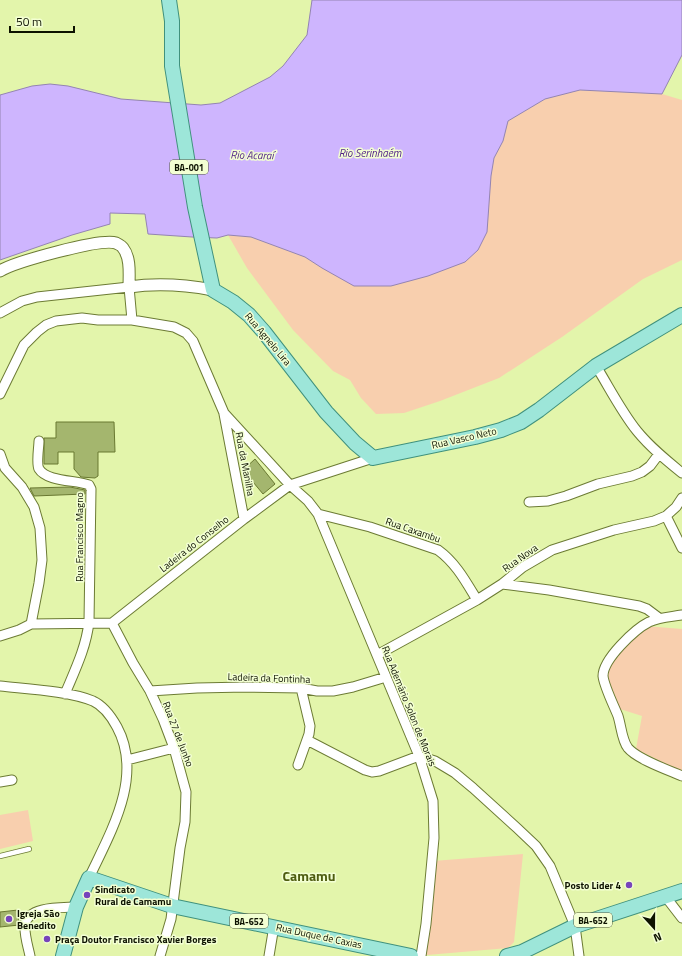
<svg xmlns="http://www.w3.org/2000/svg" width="682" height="956" font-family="'Titillium Web',sans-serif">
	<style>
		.green { fill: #f8cfae }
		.water { fill: #ceb5fe; stroke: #9484b2 }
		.building { fill: #a4b66e; stroke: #697831 }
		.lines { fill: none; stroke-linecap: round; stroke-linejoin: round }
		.service-casing { stroke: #6c7b34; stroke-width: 6 }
		.minor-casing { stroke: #6c7b34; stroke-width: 11 }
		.tertiary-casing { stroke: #6c7b34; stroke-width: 13 }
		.primary-casing { stroke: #40917d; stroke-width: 16 }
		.service { stroke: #fff; stroke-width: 4.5 }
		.minor { stroke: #fff; stroke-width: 9 }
		.tertiary { stroke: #fff; stroke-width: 11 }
		.primary { stroke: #9de6d9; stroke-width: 14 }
		.poi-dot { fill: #74b; stroke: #f3ffd3; stroke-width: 1.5 }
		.labels { text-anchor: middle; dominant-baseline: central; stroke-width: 3; stroke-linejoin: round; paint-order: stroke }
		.shield { fill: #f3ffd3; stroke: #52593f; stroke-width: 1 }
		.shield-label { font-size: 9px; font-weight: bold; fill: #0d1200 }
		.street-label { font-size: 10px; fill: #0d1200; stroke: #f3ffd3 }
		.poi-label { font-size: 10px; font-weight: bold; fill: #0d1200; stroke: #f3ffd3; text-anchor: start }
		.water-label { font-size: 11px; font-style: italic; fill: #4f1f86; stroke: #f3ffd3 }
		.district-label { font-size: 14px; font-weight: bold; fill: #4e5c10; stroke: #f3ffd3 }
	</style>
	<rect width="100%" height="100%" fill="#e3f5ab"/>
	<path class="green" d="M580 90 662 94 682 100V260L643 279 562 337 499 378 440 401 404 413 376 414 361 398 350 380 333 371 293 330 247 268 228 235 251 237 305 257 322 268 491 176 494 158 503 141 508 121 545 99Z
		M645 626 682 629V772L636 749 642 716 620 709 607 676 614 658Z
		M28 810 33 841 0 849V815Z
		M523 854 514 942 508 948 427 955 424 953 433 861Z"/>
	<path class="water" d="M312 0H682V55L662 94 580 90 545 99 508 121 503 141 494 158 491 176 487 232 478 250 465 262 428 276 391 286H354L322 268 305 257 251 237 228 235 217 238 192 237 148 234 145 214 110 213V224L72 235 0 260V95L32 86 50 84 68 86 121 99 201 105 220 103 270 77 283 66 307 35Z"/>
	<path class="building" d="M56 422H114L115 452H98V476L95 478 81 477 74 469V452H58V464H44V438H56Z
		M255 459 275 484 263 494 243 470Z
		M70 487 85 490V494L34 496 30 488Z
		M18 910 19 925 0 927V912Z"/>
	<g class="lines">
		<g class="service-casing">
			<path id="service" d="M0 856 29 849"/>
		</g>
		<g class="minor-casing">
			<path id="minor" d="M0 313 22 301 37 297 129 287 132 320
				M596 366C609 387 621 411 637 431 650 447 666 460 682 473
				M0 394 24 345 37 332 46 325 56 321 82 318 98 320H132L174 327 186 333 193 341 224 413 290 485 308 501 318 514 419 756 433 801 434 838 426 924 421 956
				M224 414 244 519
				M39 441C39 447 36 464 39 469 47 482 77 480 89 485L91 489 89 622C86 648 75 670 65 694
				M0 454 5 468 22 487 34 507 40 528 42 560 39 583 31 624
				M529 502 548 501 566 496 598 484 632 476 642 472 650 466 659 454
				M318 514 370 527 438 550C456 563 466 582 477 600
				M666 516 682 548
				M502 584 549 590 639 606 647 609 659 618
				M682 615C671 617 660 617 649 622 635 629 603 659 603 676 604 686 614 706 618 716 621 725 622 741 628 748 637 759 668 770 682 776
				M112 623 133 663 150 691 163 719 174 748 186 792 185 822 180 848 171 919 160 956
				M0 636 19 630 31 624 112 623 244 519 290 485 373 458
				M377 655 477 600 502 584 523 567 552 550 614 530 654 521 666 516 676 507 682 498
				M0 686C27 689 69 691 93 701 104 706 111 716 117 727 144 777 110 833 89 878
				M150 691 197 688 246 687 301 688 317 691H333L353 687 386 677
				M307 740 365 770 372 772 379 771 419 756 435 761 455 773 473 788 517 828 536 846 550 866 575 926 579 956
				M127 760 174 748
				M298 765 309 734 310 726 301 688
				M0 782 12 780
				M665 896 682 918
				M30 956C28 946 24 935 25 924 29 906 61 908 76 907
				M269 956 274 926"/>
		</g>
		<g class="tertiary-casing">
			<path id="tertiary" d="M0 271C15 262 100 238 116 243 118 244 122 246 123 248 131 258 129 275 129 287 157 283 186 285 213 290"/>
		</g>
		<g class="primary-casing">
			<path id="primary" d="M169 0 172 21V66L195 207 213 290 233 302 249 315 264 332 326 412 355 443 373 458 475 437 501 430 521 422 539 410 596 366 682 315
				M63 956 76 907 89 878 172 906 411 956
				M507 956 522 952 575 926 682 891"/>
		</g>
		<use href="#service" class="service"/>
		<use href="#minor" class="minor"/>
		<use href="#tertiary" class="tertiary"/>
		<use href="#primary" class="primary"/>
	</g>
	<g class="poi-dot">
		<circle cx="629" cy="885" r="4"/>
		<circle cx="87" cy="895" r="4"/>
		<circle cx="9" cy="919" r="4"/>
		<circle cx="47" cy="939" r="4"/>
	</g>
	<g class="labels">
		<g class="shield">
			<rect x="170" y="160" width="38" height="14" rx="3"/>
			<rect x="574" y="913" width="38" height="14" rx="3"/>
			<rect x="230" y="914" width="38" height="14" rx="3"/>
		</g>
		<g class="shield-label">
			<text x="189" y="167">BA-001</text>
			<text x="593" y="920">BA-652</text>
			<text x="249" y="921">BA-652</text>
		</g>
		<g class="street-label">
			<text transform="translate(268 339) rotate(50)">Rua Agnelo Lira</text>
			<text transform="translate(464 438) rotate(-13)">Rua Vasco Neto</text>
			<text transform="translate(245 464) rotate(79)">Rua da Manilha</text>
			<text transform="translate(413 530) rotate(19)">Rua Caxambu</text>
			<text transform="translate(79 537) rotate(-90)">Rua Francisco Magno</text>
			<text transform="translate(194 544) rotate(-38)">Ladeira do Conselho</text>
			<text transform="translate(520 558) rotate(-35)">Rua Nova</text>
			<text transform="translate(269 678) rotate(2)">Ladeira da Fontinha</text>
			<text transform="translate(409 706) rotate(68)">Rua Ademário Solon de Morais</text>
			<text transform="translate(178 734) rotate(69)">Rua 27 de Junho</text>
			<text transform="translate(319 936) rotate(12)">Rua Duque de Caxias</text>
		</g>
		<g class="poi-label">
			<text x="621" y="885" text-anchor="end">Posto Lider 4</text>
			<text x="95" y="889">Sindicato<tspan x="95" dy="12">Rural de Camamu</tspan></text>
			<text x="17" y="913">Igreja São<tspan x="17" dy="12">Benedito</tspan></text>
			<text x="55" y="939">Praça Doutor Francisco Xavier Borges</text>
		</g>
		<g class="water-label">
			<text x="370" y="153">Rio Serinhaém</text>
			<text transform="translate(252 155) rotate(1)">Rio Acaraí</text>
		</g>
		<g class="district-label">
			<text x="309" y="875">Camamu</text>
		</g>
	</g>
	<g transform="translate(654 928) rotate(159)" stroke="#f3ffd3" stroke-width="3" paint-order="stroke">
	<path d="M0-3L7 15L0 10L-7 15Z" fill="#0d1200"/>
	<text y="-6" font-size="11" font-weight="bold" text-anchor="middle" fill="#0d1200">N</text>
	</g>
	<path d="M10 26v6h64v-6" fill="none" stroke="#0d1200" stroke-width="2"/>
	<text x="16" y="26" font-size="12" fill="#0d1200" stroke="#f3ffd3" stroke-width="3" paint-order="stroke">50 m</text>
</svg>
